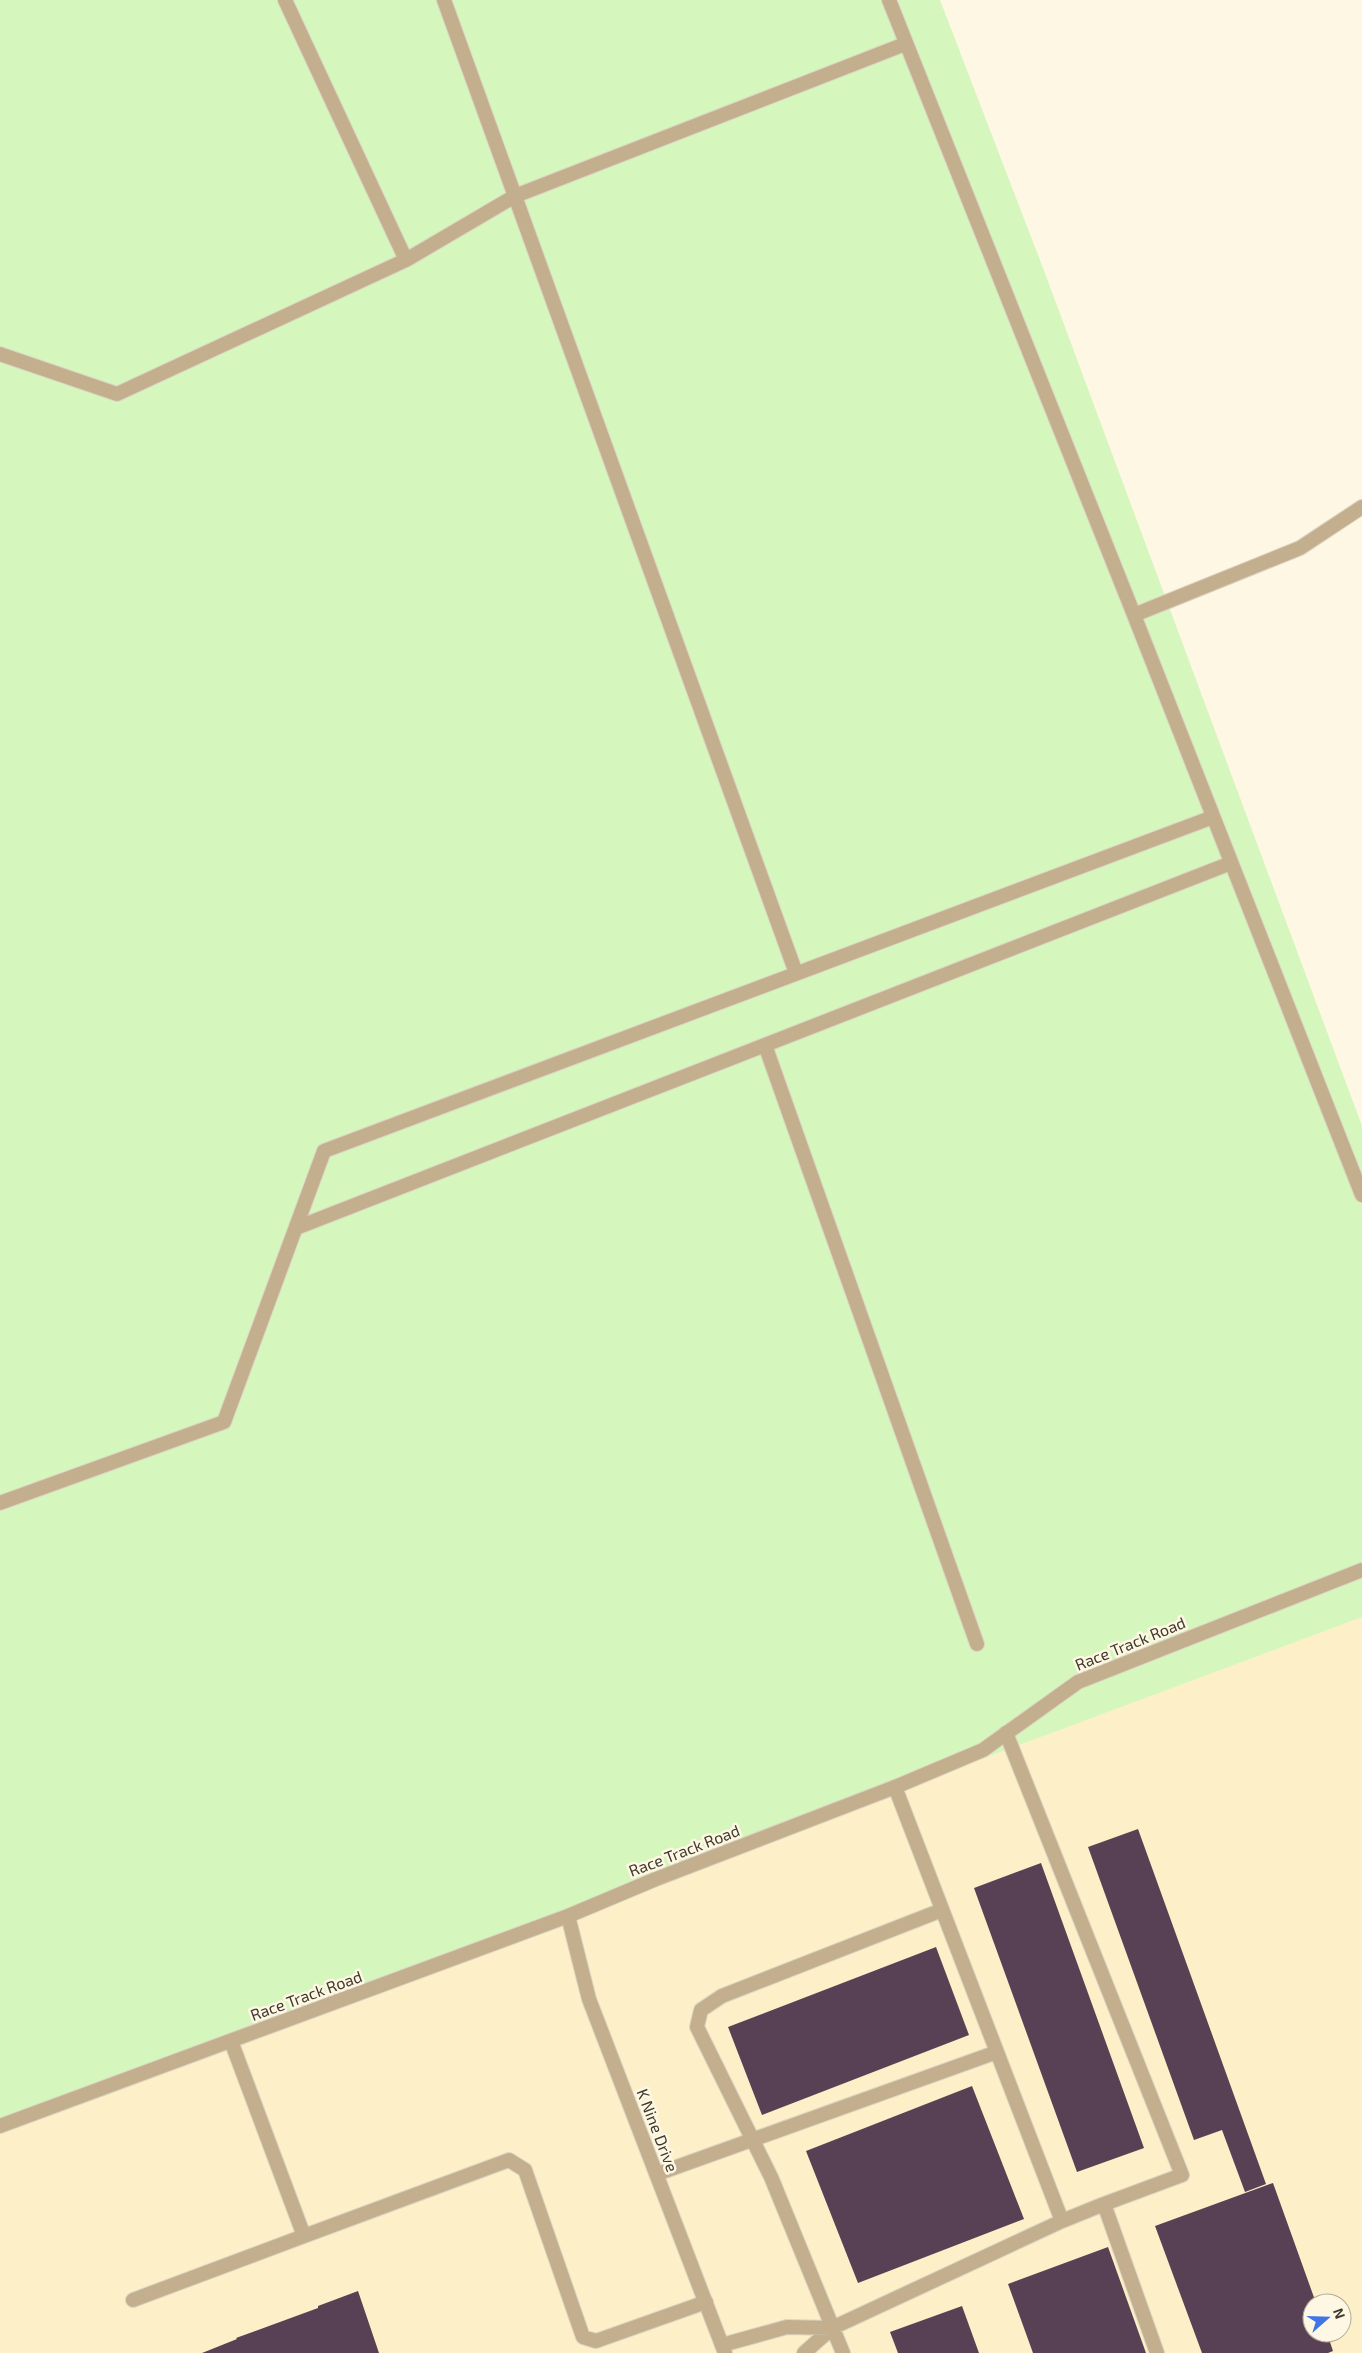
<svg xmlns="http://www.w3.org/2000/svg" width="1362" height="2353" font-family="'Exo 2',sans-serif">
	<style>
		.built { fill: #fdefc7; fill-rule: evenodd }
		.green { fill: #d5f6bd }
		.building { fill: #584155 }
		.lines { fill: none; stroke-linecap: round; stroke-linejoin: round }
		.service-casing { stroke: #dbd5c3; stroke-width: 16 }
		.minor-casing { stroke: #dbd5c3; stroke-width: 16 }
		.service { stroke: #c3af8e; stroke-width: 14 }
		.minor { stroke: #c3af8e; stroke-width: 14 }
		.labels { text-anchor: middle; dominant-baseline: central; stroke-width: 5; stroke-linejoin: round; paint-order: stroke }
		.street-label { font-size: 16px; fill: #3e3a2d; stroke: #fef7e4 }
	</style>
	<rect width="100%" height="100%" fill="#fef7e4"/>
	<path class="built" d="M1362 1617V2353H0V2126ZM1312 2303H1342V2333H1312Z"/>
	<path class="green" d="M0 0H940L1043 268 1362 1126V1617L0 2126Z"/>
	<path class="building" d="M1138 1829 1266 2184 1245 2192 1222 2130 1194 2140 1088 1847Z
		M1041 1863 1144 2148 1077 2172 974 1888Z
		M936 1947 969 2035 762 2115 728 2027Z
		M972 2086 1024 2219 858 2283 806 2151Z
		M1273 2183 1316 2303H1312V2333H1327L1333 2351 1328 2353H1202L1155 2226Z
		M1108 2247 1146 2353H1033L1008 2284Z
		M358 2291 379 2353H202L237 2339 236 2338 318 2308V2306Z
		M962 2306 979 2353H898L890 2332Z"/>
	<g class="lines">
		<g class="service-casing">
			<path id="service" d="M285 0 406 260 515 196 905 44
				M444 0 796 973
				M889 0 1134 615 1362 1195
				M0 354 117 394 406 260
				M1134 615 1300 548 1362 507
				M765 1045 1231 863
				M296 1228 765 1045 977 1644
				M0 1503 224 1422 324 1151 1213 817
				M1006 1733 1182 2175 1104 2204 1157 2353
				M895 1787 1062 2221 1104 2204
				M657 2174 997 2052
				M304 2236 509 2160 525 2170 583 2337 596 2341 706 2302
				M133 2300 304 2236 231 2041
				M722 2345 787 2327 832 2328
				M804 2353 832 2328 1062 2221
				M843 2353 771 2177 697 2027 701 2010 722 1996 942 1910"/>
		</g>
		<g class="minor-casing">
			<path id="minor" d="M568 1916 589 1999 725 2353
				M0 2126 568 1916 656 1879 895 1787 983 1750 1078 1682 1362 1570"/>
		</g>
		<use href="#service" class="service"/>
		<use href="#minor" class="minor"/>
	</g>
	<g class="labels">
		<g class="street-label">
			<text transform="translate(1130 1643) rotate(-22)">Race Track Road</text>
			<text transform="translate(684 1850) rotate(-21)">Race Track Road</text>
			<text transform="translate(306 1995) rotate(-20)">Race Track Road</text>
			<text transform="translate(658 2130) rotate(69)">K Nine Drive</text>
		</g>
	</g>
	<g transform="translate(1327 2318) rotate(70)"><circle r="24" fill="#fef7e4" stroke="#b1ab9b"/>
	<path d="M0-4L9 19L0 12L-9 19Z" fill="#4175e6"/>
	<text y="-8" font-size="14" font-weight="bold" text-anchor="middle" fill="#3e3a2d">N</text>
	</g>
</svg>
